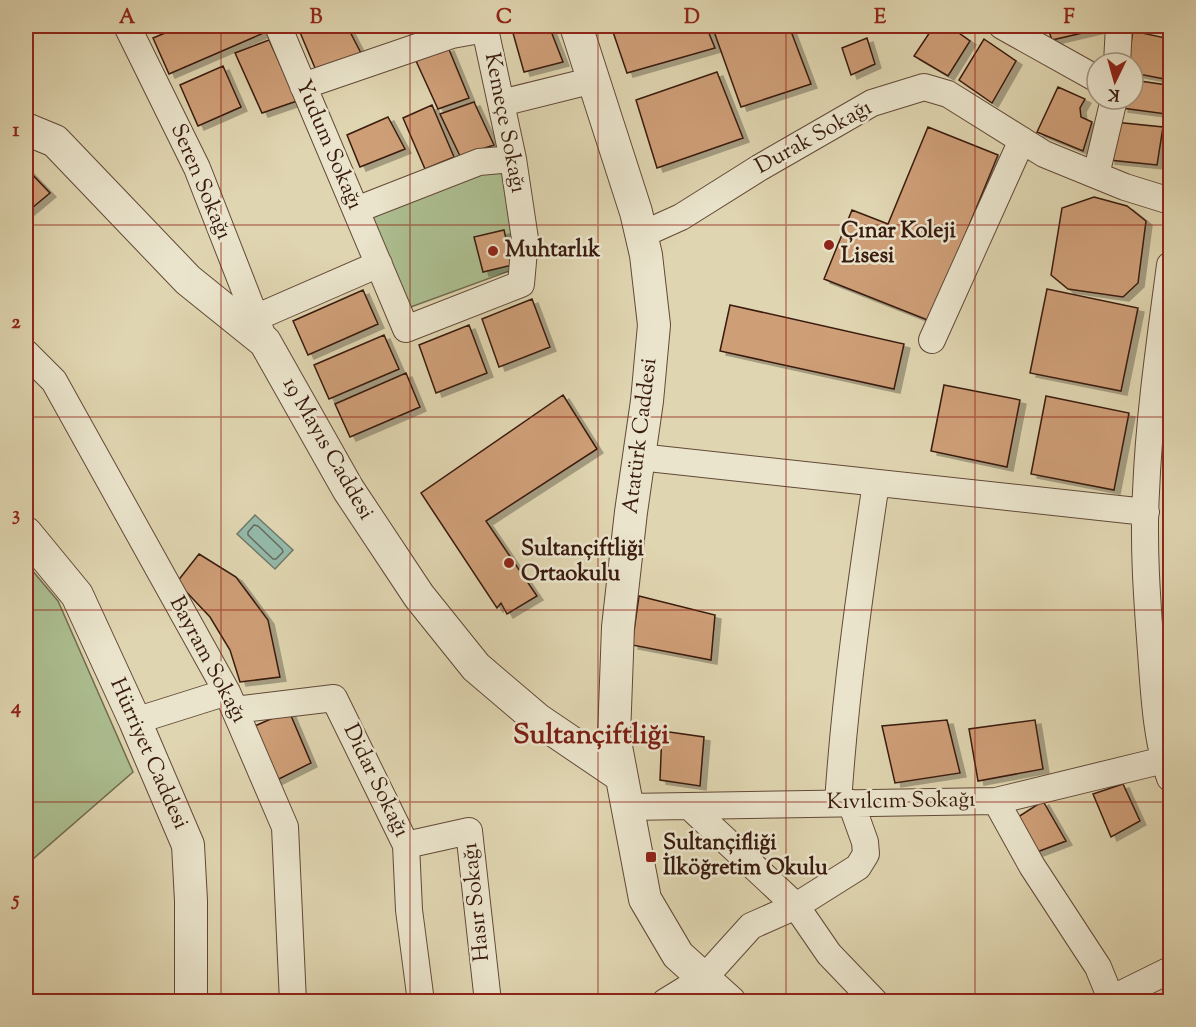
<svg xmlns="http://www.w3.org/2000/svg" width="1196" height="1027" font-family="'Sorts Mill Goudy',serif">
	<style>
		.green { fill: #acbe90; stroke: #726c50; stroke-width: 1.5 }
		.water { fill: #94b9a8; stroke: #70796b; stroke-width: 1.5 }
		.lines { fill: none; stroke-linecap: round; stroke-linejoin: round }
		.shore { stroke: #666a5c; stroke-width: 1.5 }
		.building { fill: #ce9e77; stroke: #391a0f; stroke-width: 1.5; filter: url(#shadow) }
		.minor-casing { stroke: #624937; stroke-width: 28 }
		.tertiary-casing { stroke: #624937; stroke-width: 34 }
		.minor { stroke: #eae4cc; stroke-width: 26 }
		.tertiary { stroke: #eae4cc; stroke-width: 32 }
		.grid { fill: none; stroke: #8f2418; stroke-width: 1.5; stroke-opacity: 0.55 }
		.poi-dot { fill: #8f2418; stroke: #eae4cc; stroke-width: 2 }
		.labels { text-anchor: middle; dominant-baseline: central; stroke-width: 5; stroke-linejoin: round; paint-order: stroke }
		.street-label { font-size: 22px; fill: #391a0f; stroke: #eae4cc }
		.poi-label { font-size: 22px; font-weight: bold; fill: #391a0f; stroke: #eae4cc; text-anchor: start }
		.district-label { font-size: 28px; font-weight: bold; fill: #7a1f14; stroke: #eae4cc }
		.neatline { fill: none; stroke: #8f2418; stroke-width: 2 }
		.grid-label { font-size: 20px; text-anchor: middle; font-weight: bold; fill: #8f2418 }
	</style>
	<defs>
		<filter id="shadow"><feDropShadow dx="6" dy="4" stdDeviation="0" flood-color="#0004"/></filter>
	</defs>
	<rect width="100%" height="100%" fill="#dfd5b0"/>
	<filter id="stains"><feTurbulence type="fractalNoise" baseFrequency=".00333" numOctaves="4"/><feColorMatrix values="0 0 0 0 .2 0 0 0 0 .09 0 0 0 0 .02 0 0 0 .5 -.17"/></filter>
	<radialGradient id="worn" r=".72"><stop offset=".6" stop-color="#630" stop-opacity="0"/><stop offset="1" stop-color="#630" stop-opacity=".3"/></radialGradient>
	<path class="green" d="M473 170H507L515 269 408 308 371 213Z
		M26 563 58 601 133 772 26 865Z"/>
	<path class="water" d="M255 515 293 550 275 569 237 534Z"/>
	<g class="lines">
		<path class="shore" d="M254 525 258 526 282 549 283 552 276 559H273L248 535V532Z"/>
	</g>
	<path class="building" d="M182 26H263L266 32 169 74 153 38Z
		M309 26H347L363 57 318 75 299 30Z
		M511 26H549L563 62 524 72Z
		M611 26H706L715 48 627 73Z
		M712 26H789L811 84 741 107Z
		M934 26H949L970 41 948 76 914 56Z
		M1047 26H1103L1104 28 1052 40Z
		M1133 31 1170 39V80L1133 73V63H1128Z
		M867 38 875 64 851 75 842 48Z
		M984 39 1016 61 992 103 959 80Z
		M269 40 297 101 262 113 235 53Z
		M448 47 469 98 438 109 416 61Z
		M223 66 241 107 198 126 180 85Z
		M717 72 743 138 657 168 636 100Z
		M1133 80 1167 85 1166 114 1122 108 1123 99H1133Z
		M1058 87 1085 99 1080 108 1081 117 1092 122 1083 151 1037 132Z
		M474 102 494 145 460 156 440 114Z
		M432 105 454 157 425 169 403 118Z
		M388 117 405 149 360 167 347 135Z
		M1114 122 1163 127 1157 165 1109 160Z
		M928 127 998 155 930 321 824 279 852 210 888 224Z
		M26 168 50 193 26 213Z
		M1094 197 1127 206 1146 221 1138 283 1123 297 1068 289 1051 275 1062 208Z
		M504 230 512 265 483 272 474 237Z
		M1047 289 1138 308 1121 391 1030 373Z
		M363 290 378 324 308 355 293 321Z
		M532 299 550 347 499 367 482 319Z
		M730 305 904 344 894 389 720 351Z
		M469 325 487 373 436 393 419 345Z
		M384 335 399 369 329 399 314 365Z
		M406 373 420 407 350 437 335 404Z
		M944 385 1020 400 1007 467 931 451Z
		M563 395 597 449 486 521 537 596 507 614 501 603 497 608 421 493Z
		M1046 396 1129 413 1114 490 1031 474Z
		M199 554 236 577 268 620 280 677 240 682 230 650 210 617 177 582Z
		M639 596 715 615 711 660 632 645Z
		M289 711 311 763 273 782 248 729Z
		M947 720 960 773 895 783 882 726Z
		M1035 720 1043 769 978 781 969 729Z
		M662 731 704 737 700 786 660 780Z
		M1123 784 1140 821 1111 837 1093 794Z
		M1043 801 1066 841 1037 852 1018 817Z"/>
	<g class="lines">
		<g class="minor-casing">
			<path id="minor" d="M127 26 197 168 265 342
				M278 26 406 329 521 284 525 239 513 159 485 29 452 35 303 86
				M1002 26 1097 79
				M1117 63 1119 26
				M501 103 594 80
				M1096 175 1114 99
				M356 210 479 162 513 159
				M641 235 681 217 759 168 872 103 924 87 948 94 1044 154 1125 187 1170 201
				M1170 265C1160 341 1149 416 1146 492 1143 545 1147 599 1151 652 1154 693 1156 739 1170 778
				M255 318 379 264
				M932 340 1022 140
				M26 353 54 381 227 692 285 827 293 1002
				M639 457 1146 512
				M235 710 334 698 406 845 409 910 421 1002
				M135 721 227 692
				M996 801 1032 866 1098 967 1111 999 1110 1002
				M838 803C845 696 860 589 876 483
				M627 807 996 801 1164 760 1170 757
				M690 807 796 906 829 954 875 1002
				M406 845 469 831 488 1002
				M1111 999 1170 970
				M665 1002 704 978 751 926 796 906 858 867 866 854 865 842 851 803"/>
		</g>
		<g class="tertiary-casing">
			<path id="tertiary" d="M576 26 636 212 646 255 654 325 647 401 631 512 618 627 614 736 645 899 678 955 730 1002
				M26 129 55 141 188 280 265 342 348 489 419 596 476 667 537 719 621 776
				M26 533 77 595 135 721 188 845 191 901V1002"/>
		</g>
		<use href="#minor" class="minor"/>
		<use href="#tertiary" class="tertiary"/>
	</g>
	<path class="grid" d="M221 26V1002M410 26V1002M598 26V1002M786 26V1002M975 26V1002M26 225H1170M26 417H1170M26 610H1170M26 802H1170"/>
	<g class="poi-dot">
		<circle cx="829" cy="245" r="6"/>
		<circle cx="493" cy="251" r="6"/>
		<circle cx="509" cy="563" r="6"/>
		<rect x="645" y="851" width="12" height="12" rx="3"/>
	</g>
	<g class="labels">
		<g class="street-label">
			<text transform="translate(504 123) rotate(79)">Kemeçe Sokağı</text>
			<text transform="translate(814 138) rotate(-29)">Durak Sokağı</text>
			<text transform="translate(328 145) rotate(67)">Yudum Sokağı</text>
			<text transform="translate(200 182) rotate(67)">Seren Sokağı</text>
			<text transform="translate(641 436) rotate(-83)">Atatürk Caddesi</text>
			<text transform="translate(327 449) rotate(60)">19 Mayıs Caddesi</text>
			<text transform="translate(207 660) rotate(62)">Bayram Sokağı</text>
			<text transform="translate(148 754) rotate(66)">Hürriyet Caddesi</text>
			<text transform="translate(375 781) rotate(64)">Didar Sokağı</text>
			<text transform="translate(901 802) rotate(-1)">Kıvılcım Sokağı</text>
			<text transform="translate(477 902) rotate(-96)">Hasır Sokağı</text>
		</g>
		<g class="poi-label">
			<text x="841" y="232">Çınar Koleji<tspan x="841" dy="25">Lisesi</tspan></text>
			<text x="505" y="251">Muhtarlık</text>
			<text x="521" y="550">Sultançiftliği<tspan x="521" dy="25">Ortaokulu</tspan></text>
			<text x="663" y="844">Sultançifliği<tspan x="663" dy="25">İlköğretim Okulu</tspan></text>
		</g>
		<g class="district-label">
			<text x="591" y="736">Sultançiftliği</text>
		</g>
	</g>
	<rect width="1196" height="1027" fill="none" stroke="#dfd5b0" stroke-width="66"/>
	<g transform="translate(1115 81) rotate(185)"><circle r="28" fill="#eae4cc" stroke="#a39380" stroke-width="1.5"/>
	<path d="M0-4.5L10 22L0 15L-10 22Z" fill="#8f2418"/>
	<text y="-9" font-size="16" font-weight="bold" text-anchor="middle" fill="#391a0f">K</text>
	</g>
	<rect x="33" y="33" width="1130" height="961" class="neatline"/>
	<g class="grid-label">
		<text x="127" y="23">A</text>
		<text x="316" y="23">B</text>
		<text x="504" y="23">C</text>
		<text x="692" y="23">D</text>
		<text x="880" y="23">E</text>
		<text x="1069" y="23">F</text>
		<text x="16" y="136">1</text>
		<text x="16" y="328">2</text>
		<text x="16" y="520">3</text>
		<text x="16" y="713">4</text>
		<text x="16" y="905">5</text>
	</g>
	<rect width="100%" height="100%" filter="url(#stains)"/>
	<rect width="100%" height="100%" fill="url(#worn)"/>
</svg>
